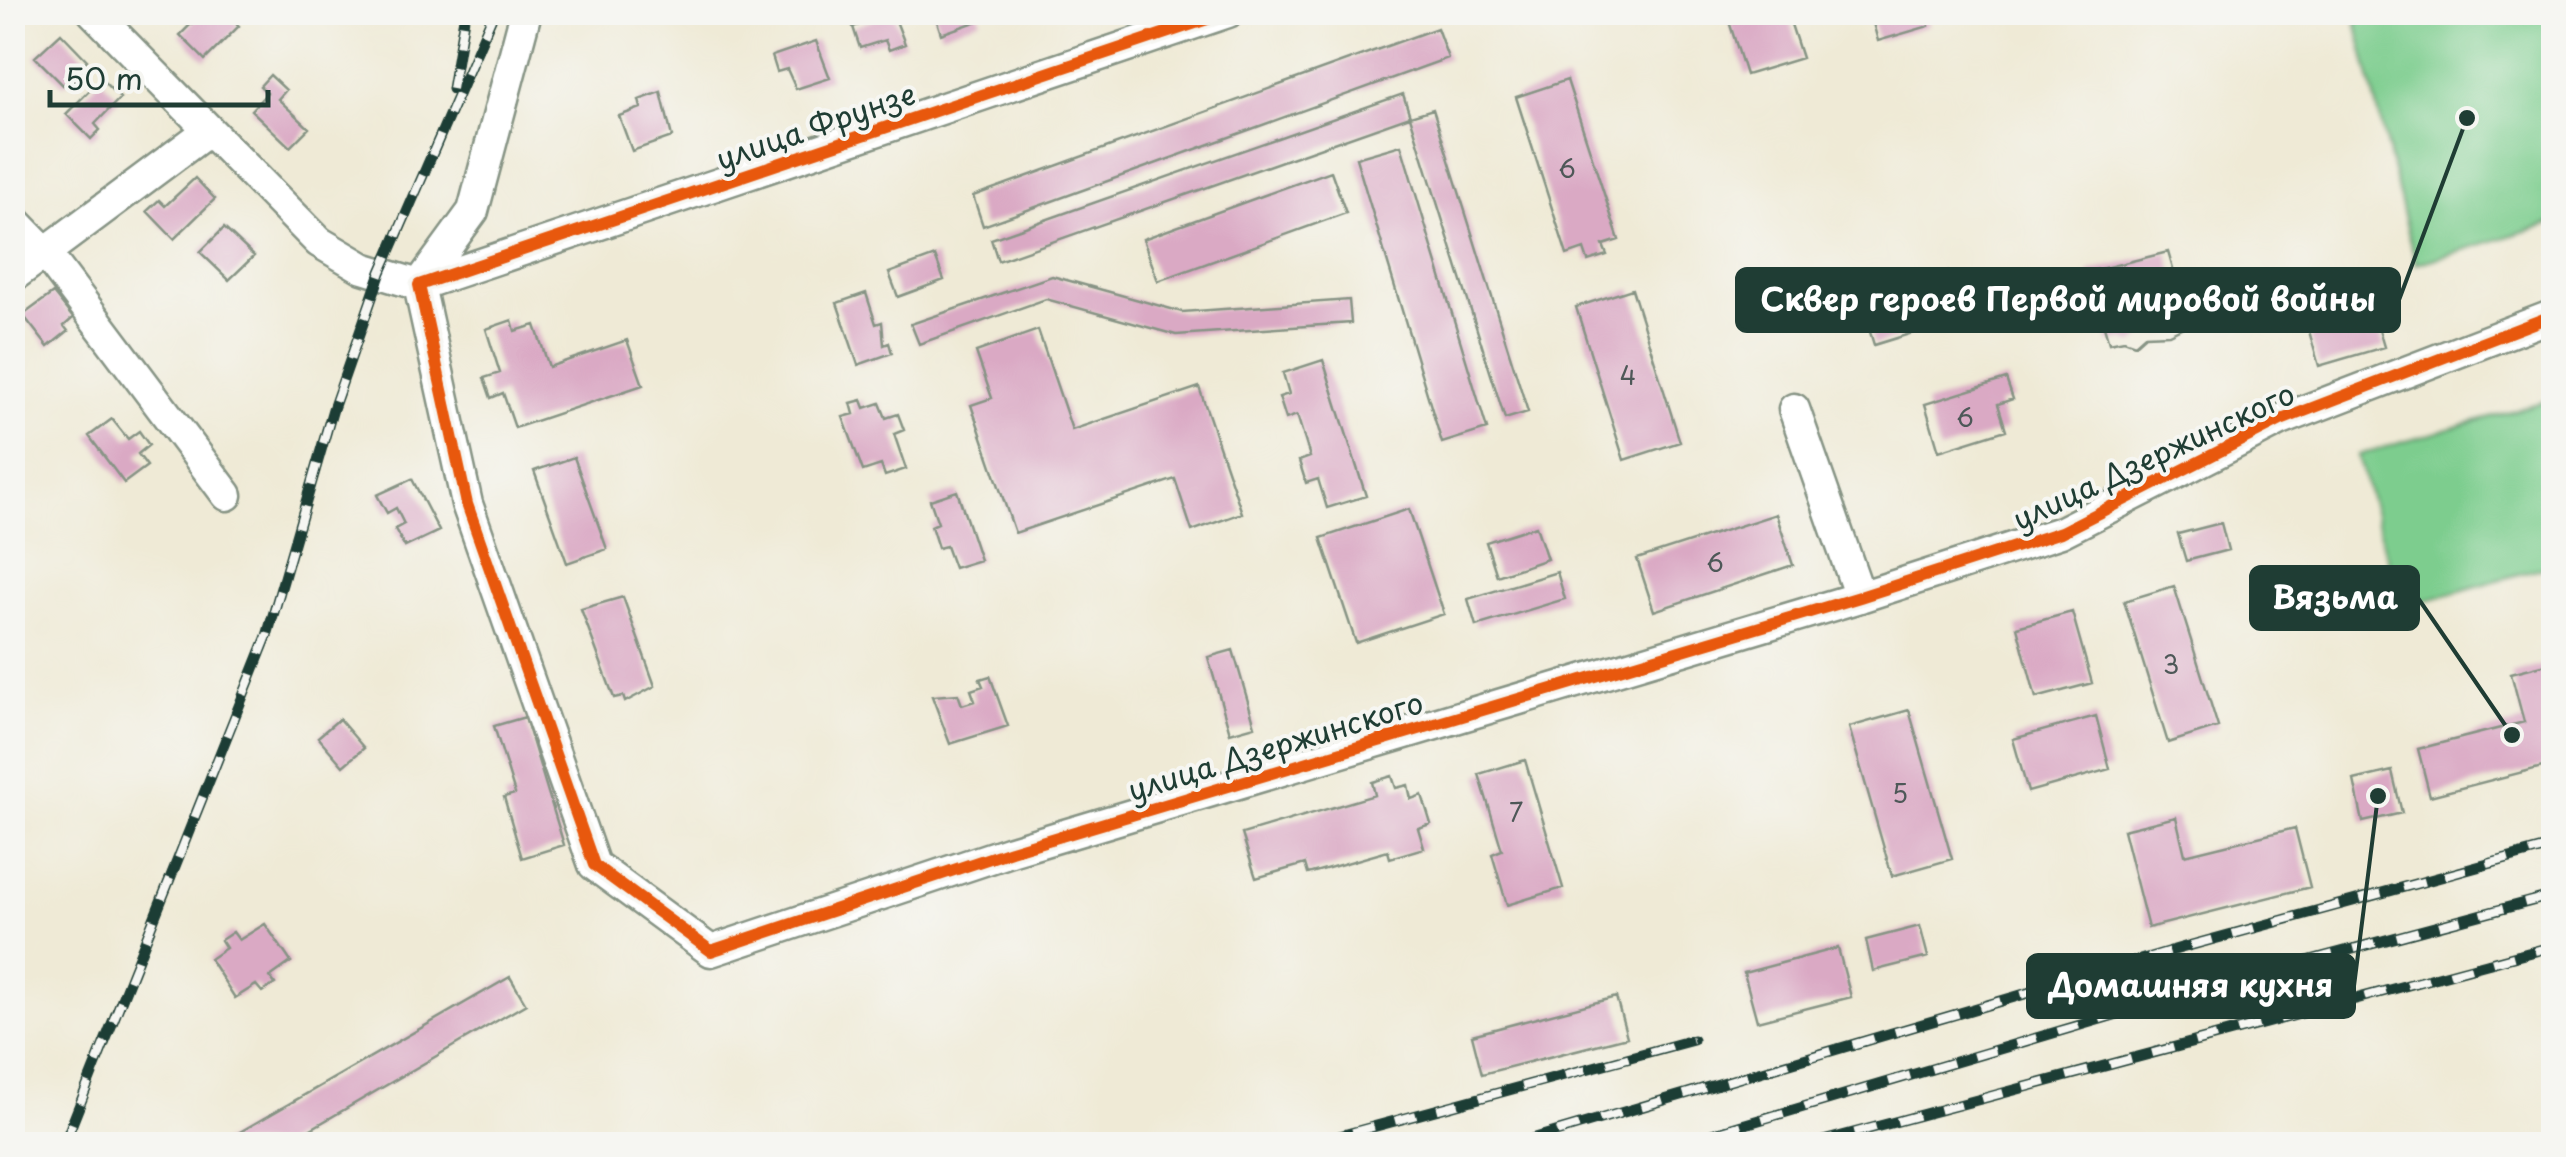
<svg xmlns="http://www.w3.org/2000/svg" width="2566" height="1157" font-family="'Playpen Sans',sans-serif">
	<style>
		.green { fill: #7dcd8e; stroke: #4e8561; stroke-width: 2.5 }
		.building { fill: #daa9c4 }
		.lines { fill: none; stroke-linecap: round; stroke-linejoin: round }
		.street-casing { stroke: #879485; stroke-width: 35 }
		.street { stroke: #fff; stroke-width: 30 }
		.rail-casing { stroke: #1f3d34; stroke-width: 11 }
		.rail { stroke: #f6f6f2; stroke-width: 8; stroke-dasharray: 22; stroke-linecap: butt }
		.cycleway-casing { stroke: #f6f6f2; stroke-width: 19 }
		.cycleway { stroke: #e8590c; stroke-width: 12 }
		.labels { text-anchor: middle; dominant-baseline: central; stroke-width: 8; stroke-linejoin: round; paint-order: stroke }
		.number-label { font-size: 25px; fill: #4e5858 }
		.street-label { font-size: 30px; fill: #1f3d34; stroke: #f6f6f2 }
		.leader { fill: none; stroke: #1f3d34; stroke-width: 4 }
		.callout-dot { fill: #1f3d34; stroke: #f6f6f2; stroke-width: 4 }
		.callout { fill: #1f3d34; stroke: #1f3d34; stroke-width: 4 }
		.callout-label { font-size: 32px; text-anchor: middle; font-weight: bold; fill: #fff }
	</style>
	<rect width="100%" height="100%" fill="#f6f6f2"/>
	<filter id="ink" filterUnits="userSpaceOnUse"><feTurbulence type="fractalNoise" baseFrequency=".01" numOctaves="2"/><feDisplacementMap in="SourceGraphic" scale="20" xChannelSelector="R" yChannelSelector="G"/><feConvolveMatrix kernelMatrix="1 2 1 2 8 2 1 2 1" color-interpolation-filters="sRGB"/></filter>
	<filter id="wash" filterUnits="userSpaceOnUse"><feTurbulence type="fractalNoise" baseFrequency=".0048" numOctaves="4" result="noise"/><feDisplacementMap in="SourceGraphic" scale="40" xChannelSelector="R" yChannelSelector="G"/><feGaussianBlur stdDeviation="2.25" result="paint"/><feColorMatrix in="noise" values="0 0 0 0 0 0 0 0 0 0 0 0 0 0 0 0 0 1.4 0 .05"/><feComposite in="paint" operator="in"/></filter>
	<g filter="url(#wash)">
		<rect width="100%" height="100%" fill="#efead6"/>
		<path class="green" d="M2354 13H2553V223L2416 264Z
			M2553 399V564L2401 608 2358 455Z"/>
		<g id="blocks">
			<path class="building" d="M191 12H226L239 26 205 60 180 35 196 19Z
				M934 12H978L981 20 941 34Z
				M1468 12H1499V13L1471 22Z
				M1726 12H1787L1802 58 1746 75Z
				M1870 12H1926L1929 26 1878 41Z
				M893 13 905 44 889 50 885 40 860 48 853 27Z
				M1437 28 1448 58 983 226 973 196Z
				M61 33 87 60 81 67 86 73 76 84 71 79 63 85 35 57Z
				M816 41 830 78 796 89 787 69 777 72 772 56Z
				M270 75 286 90 278 99 309 128 290 147 251 110 267 93 260 86Z
				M101 79 120 98 95 124 100 130 91 139 66 114Z
				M1567 80 1619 240 1603 245 1607 255 1588 261 1584 249 1567 255 1516 97Z
				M661 92 672 137 632 151 619 116 641 108 639 100Z
				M1403 94 1410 116 998 261 991 239Z
				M1433 109 1528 412 1505 419 1410 116Z
				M1401 145 1487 429 1442 443 1356 158Z
				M1331 171 1346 213 1158 281 1143 239Z
				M195 178 215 199 174 239 147 211 159 200 165 206Z
				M224 228 254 256 229 280 200 252Z
				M2168 252 2189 324 2169 334 2145 335 2135 344 2124 340 2109 343 2088 272Z
				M935 256 944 280 898 297 889 273Z
				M1948 272 1962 318 1874 345 1860 299Z
				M1052 276 1182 312 1349 300 1351 323 1176 335 1046 299 919 344 911 324Z
				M1632 289 1680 442 1624 460 1576 307Z
				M53 293 73 318 64 326 68 331 48 347 23 315Z
				M866 293 876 324 882 322 884 345 889 343 892 353 858 365 837 303Z
				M2374 313 2384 347 2319 366 2309 331Z
				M512 320 515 331 535 325 549 367 627 340 643 385 515 428 503 393 491 398 484 378 500 373 486 329Z
				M1038 330 1072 430 1199 387 1242 513 1192 531 1175 479 1015 533 971 405 992 398 976 352Z
				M1323 360 1366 496 1327 508 1318 479 1306 483 1299 461 1310 457 1297 415 1286 419 1279 397 1289 394 1283 373Z
				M2006 379 2013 399 1998 404 2006 430 1939 451 1925 404Z
				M862 400 865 408 880 403 886 418 898 414 904 430 894 434 906 469 885 476 881 465 863 471 843 417 854 414 851 403Z
				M112 419 128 439 139 431 149 445 138 454 147 466 124 483 89 436Z
				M574 457 607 549 567 563 534 471Z
				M412 479 439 531 405 547 395 529 404 524 396 508 387 513 377 495Z
				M957 491 980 560 954 568 946 546 938 548 931 526 938 523 930 500Z
				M1409 509 1444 614 1356 643 1321 538Z
				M1776 514 1793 565 1654 611 1637 559Z
				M2221 523 2228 550 2186 561 2178 534Z
				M1536 526 1547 559 1497 576 1486 542Z
				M1557 572 1565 599 1476 626 1468 599Z
				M2174 586 2218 727 2168 743 2124 601Z
				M623 597 655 686 625 702 623 696 614 698 581 609Z
				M2072 612 2092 683 2036 698 2017 627Z
				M1233 650 1255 726 1230 733 1208 657Z
				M2554 662V764L2430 796 2418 749 2524 722 2511 673Z
				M990 676 1008 726 950 744 932 696 958 694 962 705 975 701 971 690 983 686 980 679Z
				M1909 710 1952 859 1892 876 1849 727Z
				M2096 716 2110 769 2028 792 2013 739Z
				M525 717 564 845 522 858 504 797 515 794 494 726Z
				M339 719 364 748 343 766 318 737Z
				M1525 760 1563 888 1507 905 1492 854 1502 850 1479 774Z
				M2392 771 2402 813 2363 822 2354 780Z
				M1392 776 1396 788 1408 785 1411 799 1422 795 1431 824 1418 828 1424 848 1390 858 1388 851 1308 874 1305 864 1256 878 1242 834 1375 795 1372 782Z
				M2176 817 2185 855 2295 828 2310 887 2148 928 2123 830Z
				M265 924 291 962 270 977 275 984 262 992 256 985 235 998 210 959 226 948 221 940 233 932 239 940Z
				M1920 926 1928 957 1873 971 1866 940Z
				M1838 948 1851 997 1757 1021 1744 973Z
				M510 977 526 1004 285 1144H219Z
				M1616 997 1627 1037 1482 1074 1472 1035Z"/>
		</g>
	</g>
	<g filter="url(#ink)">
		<use href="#blocks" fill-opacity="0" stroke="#879485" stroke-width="2.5"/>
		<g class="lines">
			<g class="street-casing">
				<path id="street" d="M93 12 319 242 363 268 419 285
					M12 218 44 251 227 495
					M12 277 208 131
					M419 285 467 504 594 865 711 951 1011 851 1860 597 2061 532 2281 420 2554 315
					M419 285 1228 12
					M419 285 473 211 526 12
					M1794 409 1860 597"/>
			</g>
			<use href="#street" class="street"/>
			<g class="rail-casing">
				<path id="rail" d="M452 89 465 12
					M64 1144 267 636 333 409 381 272 494 12
					M1310 1144 1693 1040
					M1515 1144 2181 948 2554 846
					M1678 1144 2192 992 2554 895
					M1812 1144 2554 946"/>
			</g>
			<use href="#rail" class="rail"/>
			<g class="cycleway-casing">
				<path id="cycleway" d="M1228 12 419 285 467 504 594 865 711 951 1011 851 1860 597 2061 532 2281 420 2554 315"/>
			</g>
			<use href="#cycleway" class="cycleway"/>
		</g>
	</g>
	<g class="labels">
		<g class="number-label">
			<text x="1567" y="168">6</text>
			<text x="1628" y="375">4</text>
			<text x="1965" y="417">6</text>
			<text x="1715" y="562">6</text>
			<text x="2171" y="664">3</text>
			<text x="1900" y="793">5</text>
			<text x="1516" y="812">7</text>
		</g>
		<g class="street-label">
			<text transform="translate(815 125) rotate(-19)">улица Фрунзе</text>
			<text transform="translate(2153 455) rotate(-25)">улица Дзержинского</text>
			<text transform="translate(1275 745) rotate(-17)">улица Дзержинского</text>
		</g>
	</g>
	<path class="leader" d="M2467 118L2399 300M2512 735L2418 598M2378 796L2354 986"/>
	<g class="callout-dot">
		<circle cx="2467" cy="118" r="10"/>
		<circle cx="2512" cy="735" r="10"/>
		<circle cx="2378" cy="796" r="10"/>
	</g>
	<g class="callout">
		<rect x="1737" y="269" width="662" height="62" rx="10"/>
		<rect x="2251" y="567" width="167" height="62" rx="10"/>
		<rect x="2028" y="955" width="326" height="62" rx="10"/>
	</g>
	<g class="callout-label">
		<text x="2068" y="311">Сквер героев Первой мировой войны</text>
		<text x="2335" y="609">Вязьма</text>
		<text x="2191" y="997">Домашняя кухня</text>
	</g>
	<rect width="2566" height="1157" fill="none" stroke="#f6f6f2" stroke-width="50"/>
	<path d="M50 90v15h218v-15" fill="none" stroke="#1f3d34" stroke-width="5"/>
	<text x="65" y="90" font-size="30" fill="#1f3d34" stroke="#f6f6f2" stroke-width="8" paint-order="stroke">50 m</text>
</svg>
